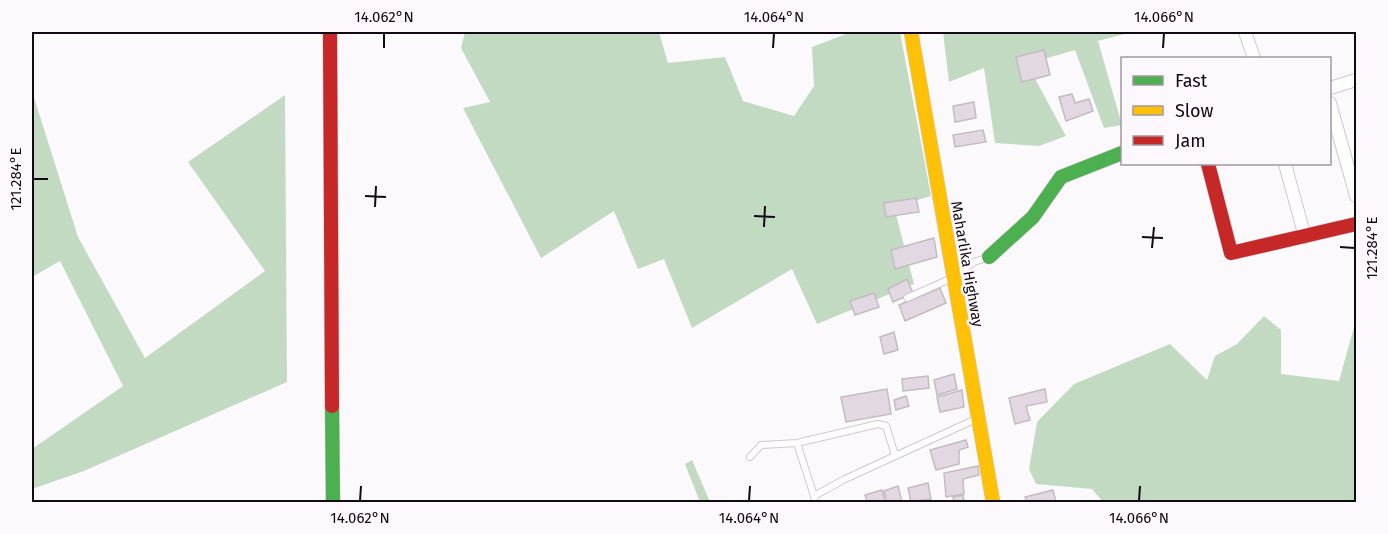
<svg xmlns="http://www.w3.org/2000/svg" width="1388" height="534" font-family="'Fira Sans',sans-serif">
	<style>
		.forest { fill: #c3dac2 }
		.building { fill: #e2d8e2; stroke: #c2bbc1; stroke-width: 1.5 }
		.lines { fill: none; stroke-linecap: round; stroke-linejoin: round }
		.lane-casing { stroke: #cfc9cf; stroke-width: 8 }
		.street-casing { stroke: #cfc9cf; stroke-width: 14 }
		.fast-casing { stroke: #cfc9cf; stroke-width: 15 }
		.slow-casing { stroke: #cfc9cf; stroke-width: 15 }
		.jam-casing { stroke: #cfc9cf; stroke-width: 15 }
		.lane { stroke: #fffeff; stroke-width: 6 }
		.street { stroke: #fffeff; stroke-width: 12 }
		.fast { stroke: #4caf50; stroke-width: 14 }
		.slow { stroke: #ffc107; stroke-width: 14 }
		.jam { stroke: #c62828; stroke-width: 14 }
		.ticks { fill: none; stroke: #120a12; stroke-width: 2 }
		.labels { text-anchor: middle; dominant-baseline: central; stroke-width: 5; stroke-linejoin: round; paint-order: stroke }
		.street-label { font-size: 15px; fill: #120a12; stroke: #fdf8fd }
		.neatline { fill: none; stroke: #120a12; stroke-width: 2 }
		.ticks-label { font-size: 15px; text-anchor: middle; fill: #120a12 }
	</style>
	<rect width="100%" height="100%" fill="#fcf9fc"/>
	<path class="forest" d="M465 32H659L668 63 725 57 743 101 794 116 814 86 812 47 851 32H900L931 196 894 207 914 284 817 324 792 269 692 328 664 259 638 269 614 211 541 258 463 108 490 102 461 48Z
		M943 32H1132L1098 41 1122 125 1104 128 1075 50 1027 64 1066 136 1039 146 995 143 984 68 949 82Z
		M32 91 78 237 145 358 265 271 188 162 285 95 287 382 84 471 32 489V449L123 386 60 261 32 277Z
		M1264 316 1281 330V374L1339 381 1356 320V502H1103L1092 489 1036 484 1029 469 1037 422 1074 384 1170 344 1207 380 1215 356 1237 344Z
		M692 460 710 502H700L685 464Z"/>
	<path class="building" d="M1044 50 1050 75 1022 82 1016 57Z
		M1072 94 1075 103 1089 99 1093 111 1066 121 1059 97Z
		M974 102 976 118 955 122 953 106Z
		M983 130 986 142 955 147 953 135Z
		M916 198 919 212 886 217 884 203Z
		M934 238 937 257 895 269 891 250Z
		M907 279 913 293 893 302 888 289Z
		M940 288 946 303 905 321 899 305Z
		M874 293 879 307 855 315 850 301Z
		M894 332 898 350 884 354 880 337Z
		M954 374 957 389 937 395 934 380Z
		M928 376 929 388 903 391 902 379Z
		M887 389 891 414 846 422 841 397Z
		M1045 389 1047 402 1026 406 1030 420 1015 424 1009 398Z
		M962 390 964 407 940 412 937 397Z
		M906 396 909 406 896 410 894 400Z
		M966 440 968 447 959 450V464L936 470 930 450Z
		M978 466 979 475 963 479 964 494 946 497 944 473Z
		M928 483 931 499 911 502 908 488Z
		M898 486 902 502H887L884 491Z
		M882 490 885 502H867L865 495Z
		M1053 490 1056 502H1027L1025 497Z
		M963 495 964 502H954L953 497Z"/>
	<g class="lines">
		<g class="lane-casing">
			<path id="lane" d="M907 298 952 278 974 262 986 258
				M797 443 814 496
				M750 457 761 445 797 443 878 424 886 426 895 455
				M815 502 814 496 845 479 976 419"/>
		</g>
		<g class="street-casing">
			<path id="street" d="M1245 32 1254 58
				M1330 88 1356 80
				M1330 103 1356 196
				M1285 164 1305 237"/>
		</g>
		<g class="fast-casing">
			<path id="fast" d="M989 257 1033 217 1061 177 1122 153
				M332 406 333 502"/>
		</g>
		<g class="slow-casing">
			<path id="slow" d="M911 32 993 502"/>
		</g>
		<g class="jam-casing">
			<path id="jam" d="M330 32 332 406
				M1208 164 1231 253 1356 224"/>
		</g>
		<use href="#lane" class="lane"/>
		<use href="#street" class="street"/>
		<use href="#fast" class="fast"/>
		<use href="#slow" class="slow"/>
		<use href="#jam" class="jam"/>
	</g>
	<path class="ticks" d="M384 48V33M773 48 774 33M1163 48 1164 33M33 179H48M365 196 386 197M375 207 376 186M754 216 775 217M764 227 765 206M1142 237 1163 238M1340 247 1355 248M1152 248 1154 227M360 501 361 486M749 501 750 486M1139 501 1140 486"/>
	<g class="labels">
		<g class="street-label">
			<text transform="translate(967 264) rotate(80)">Maharlika Highway</text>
		</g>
	</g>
	<rect width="1388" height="534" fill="none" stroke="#fdf8fd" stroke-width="66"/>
	<rect x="1121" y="57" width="210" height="108" fill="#fdf8fd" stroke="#9f999f" stroke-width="1.5"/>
	<rect x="1133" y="76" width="30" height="9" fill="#4caf50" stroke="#9f999f" stroke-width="1.5"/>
	<text x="1175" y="87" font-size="18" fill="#120a12">Fast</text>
	<rect x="1133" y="106" width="30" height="9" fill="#ffc107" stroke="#9f999f" stroke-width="1.5"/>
	<text x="1175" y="117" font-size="18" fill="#120a12">Slow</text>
	<rect x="1133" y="136" width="30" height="9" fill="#c62828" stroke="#9f999f" stroke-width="1.5"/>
	<text x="1175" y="147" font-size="18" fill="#120a12">Jam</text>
	<rect x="33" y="33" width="1322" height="468" class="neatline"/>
	<g class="ticks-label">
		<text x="384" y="22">14.062°N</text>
		<text x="774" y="22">14.064°N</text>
		<text x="1164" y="22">14.066°N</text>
		<text transform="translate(16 179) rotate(-90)" y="5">121.284°E</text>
		<text transform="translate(1372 248) rotate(-90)" y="5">121.284°E</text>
		<text x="360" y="523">14.062°N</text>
		<text x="749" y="523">14.064°N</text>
		<text x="1139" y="523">14.066°N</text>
	</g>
</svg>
